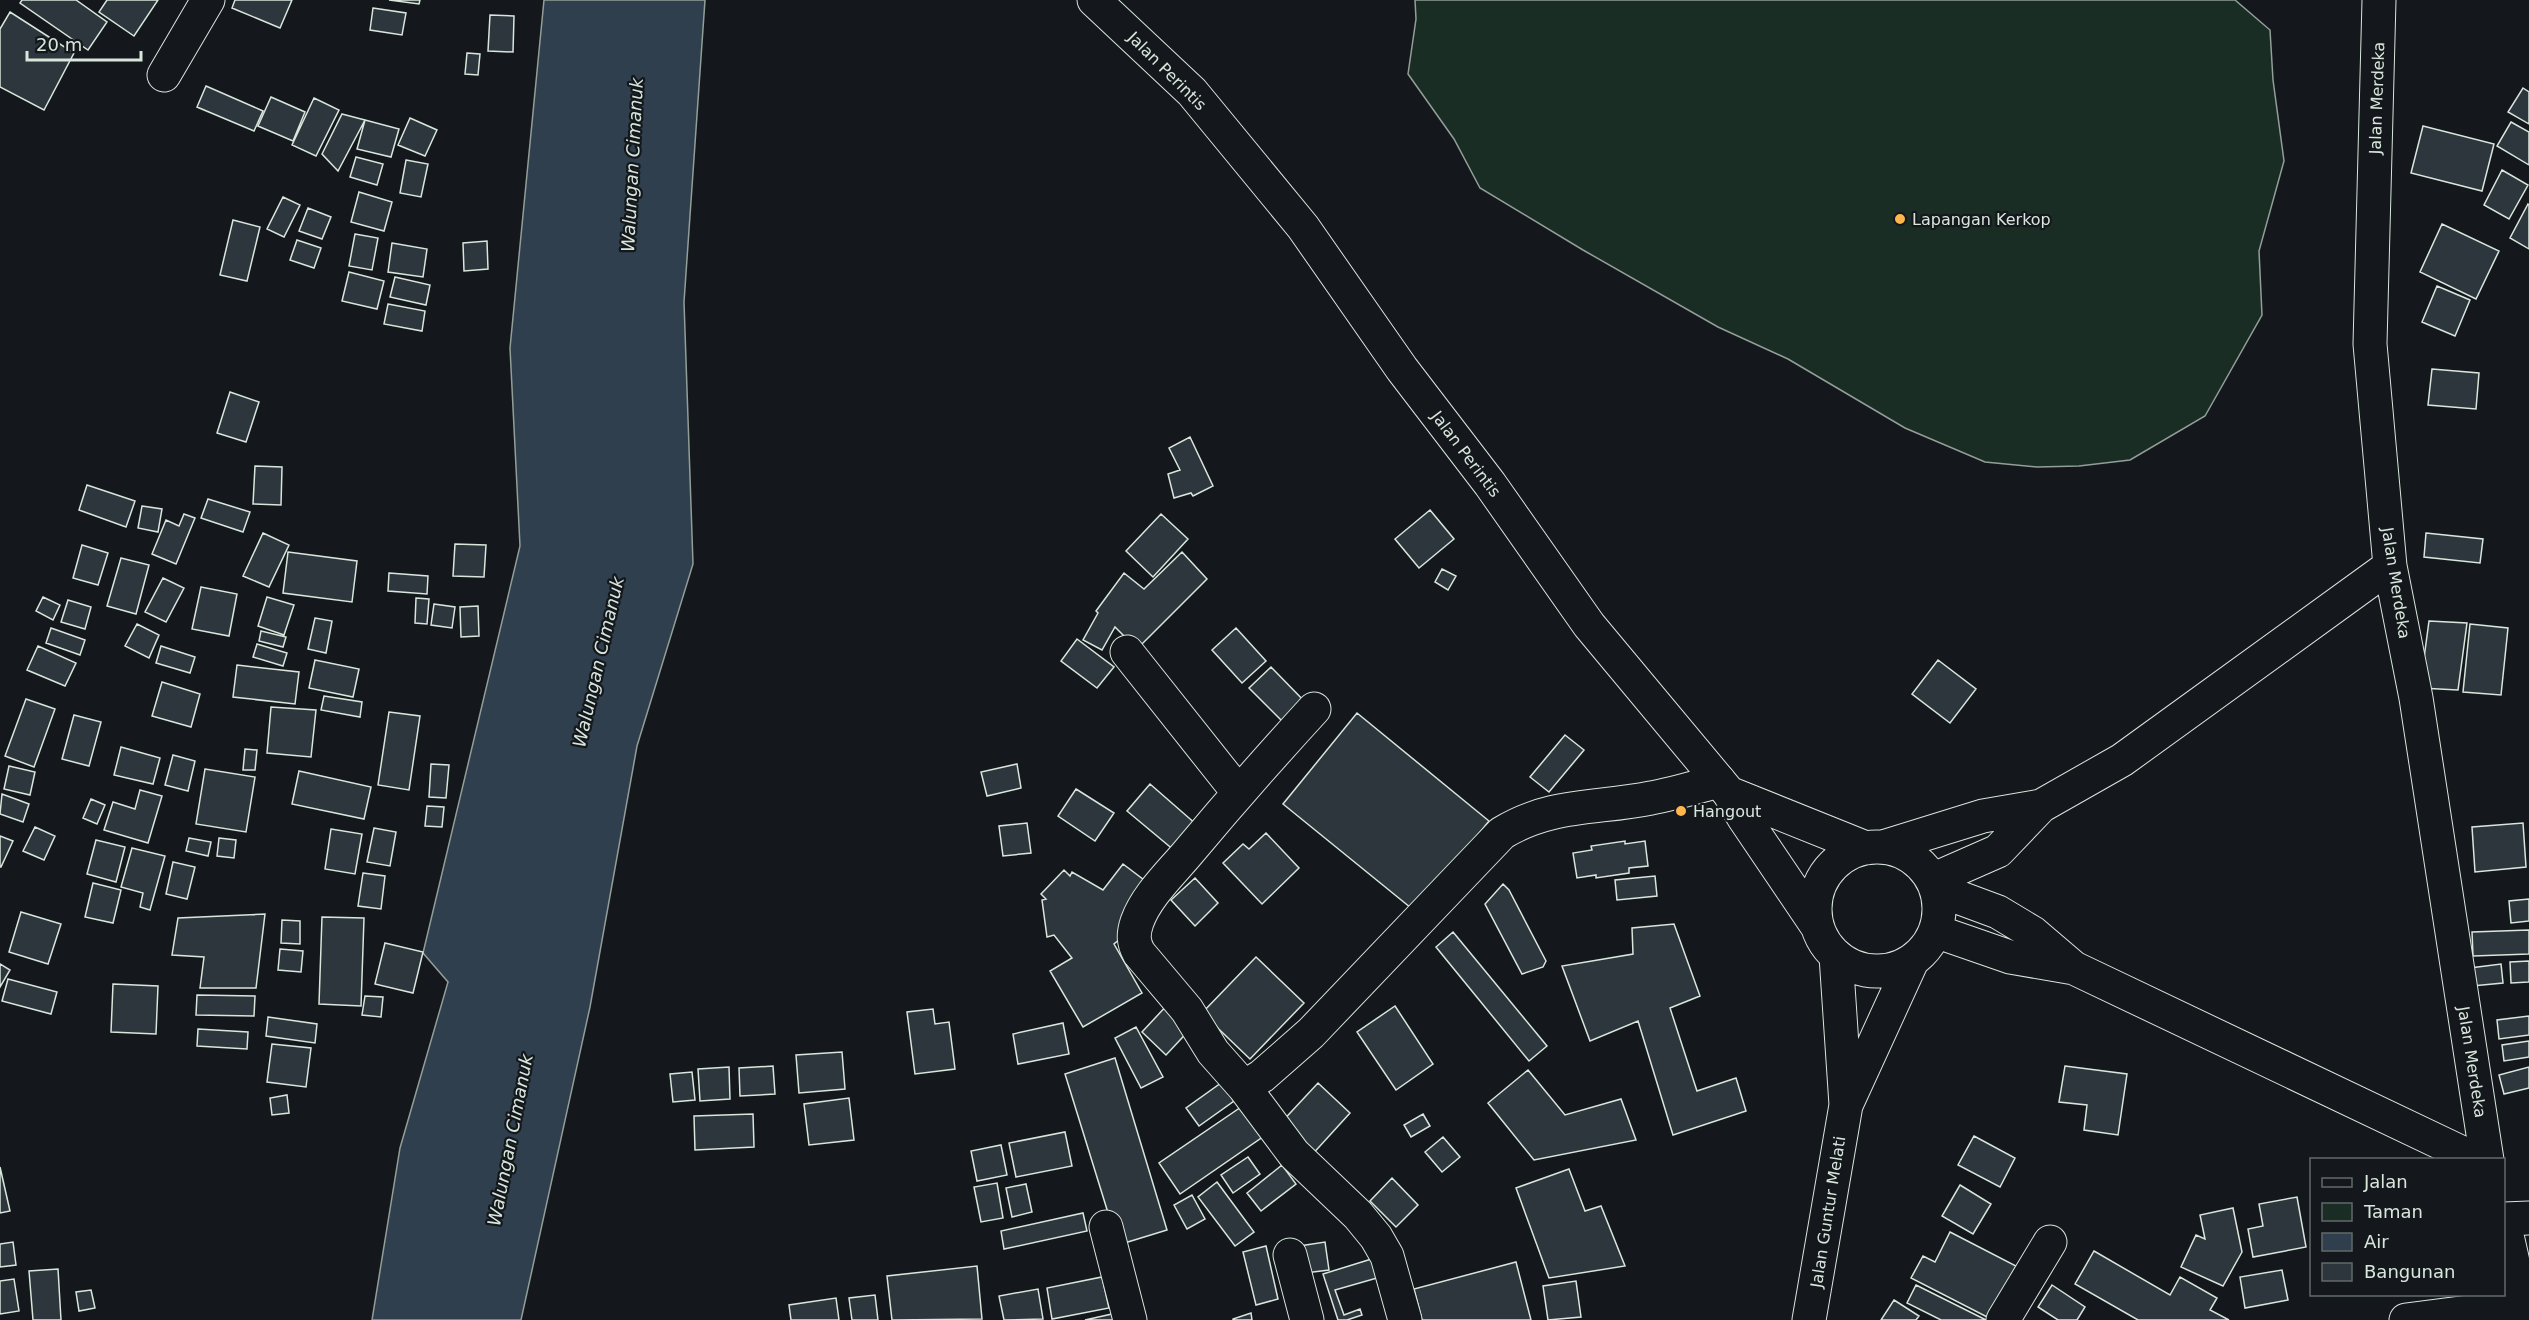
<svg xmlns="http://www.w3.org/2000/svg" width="2529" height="1320" font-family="'DejaVu Sans',sans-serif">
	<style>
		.green { fill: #1a2d24; stroke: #939e99; stroke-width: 1.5 }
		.water { fill: #2f3f4d; stroke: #939e99; stroke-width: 1.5 }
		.building { fill: #2c363c; stroke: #d8e6dc; stroke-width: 1.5 }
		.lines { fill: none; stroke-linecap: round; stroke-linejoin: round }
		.minor-casing { stroke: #d8e6dc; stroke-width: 35 }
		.tertiary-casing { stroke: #d8e6dc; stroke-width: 35 }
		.minor { stroke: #14181c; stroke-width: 33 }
		.tertiary { stroke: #14181c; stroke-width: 33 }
		.poi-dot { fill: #ffb74d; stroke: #14181c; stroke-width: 2 }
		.labels { text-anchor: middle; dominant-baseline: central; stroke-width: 4.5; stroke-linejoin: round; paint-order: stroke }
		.street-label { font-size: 16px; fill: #d8e6dc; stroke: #14181c }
		.poi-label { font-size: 16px; fill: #d8e6dc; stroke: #14181c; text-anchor: start }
		.water-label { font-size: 18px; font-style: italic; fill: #d8e6dc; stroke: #14181c }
	</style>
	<rect width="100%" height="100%" fill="#14181c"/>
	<path class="green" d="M1415 0H2235L2270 30 2273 80 2284 161 2259 251 2262 315 2205 416 2130 460 2079 466 2037 467 1985 462 1905 428 1788 359 1718 327 1583 250 1480 188 1454 139 1408 74 1416 19Z"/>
	<path class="water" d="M544 0H705L684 302 693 564 637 746 590 1007 521 1320H372L400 1148 448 982 423 953 520 546 510 348Z"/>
	<path class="building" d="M22 0H76L107 22 88 50 20 3Z
		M107 0H158L134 36 99 12Z
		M235 0H292L280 28 232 8Z
		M389 0H420L419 4Z
		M373 8 406 13 402 35 370 30Z
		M10 12 74 53 44 110 0 87V29Z
		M490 15 514 16 513 52 488 51Z
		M467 53 480 54 478 75 465 74Z
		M206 86 263 111 254 131 197 107Z
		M2523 88 2529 92V124L2508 112Z
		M271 97 305 112 293 141 258 126Z
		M314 98 339 110 316 156 292 145Z
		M342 114 365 120 338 171 322 154Z
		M410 118 437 130 425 156 398 145Z
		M365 120 399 129 391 157 357 149Z
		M2511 122 2529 132V165L2497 146Z
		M2423 126 2494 144 2482 191 2411 173Z
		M356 157 383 164 377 185 350 177Z
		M406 160 428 164 421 197 400 193Z
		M2502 170 2528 185 2509 219 2484 205Z
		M359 192 392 202 384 231 351 222Z
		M283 197 300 205 284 237 267 229Z
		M2528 204 2529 205V249L2510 238Z
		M308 208 331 217 322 239 299 231Z
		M233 220 260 227 247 281 220 275Z
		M2442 224 2499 251 2476 299 2420 272Z
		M355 234 378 238 372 270 349 266Z
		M297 240 321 248 314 268 290 260Z
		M487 241 488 269 464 271 463 243Z
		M392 243 427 249 423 277 388 272Z
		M349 272 384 281 377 309 342 301Z
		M395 277 430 285 426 305 390 297Z
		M2437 286 2470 300 2455 336 2422 322Z
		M388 304 425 311 422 331 384 324Z
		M2432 369 2479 373 2476 409 2428 405Z
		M230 392 259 402 246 442 217 433Z
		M1190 437 1213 486 1193 496 1191 493 1174 498 1168 474 1180 470 1169 448Z
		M255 466 282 467 281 505 253 504Z
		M87 485 135 501 126 527 79 510Z
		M208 499 250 512 243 532 201 518Z
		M142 506 162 509 158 532 138 528Z
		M1430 510 1454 539 1419 568 1395 539Z
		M184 514 195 518 176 564 152 554 166 520 179 526Z
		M1161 514 1188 539 1153 577 1126 551Z
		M263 533 289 545 269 587 243 576Z
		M2426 533 2483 539 2480 563 2424 557Z
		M455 544 486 545 484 577 453 576Z
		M82 545 108 553 98 585 73 578Z
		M288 552 357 561 352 602 283 593Z
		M1182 552 1207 579 1137 649 1115 627 1102 650 1083 640 1098 613 1096 611 1124 573 1144 589Z
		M121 558 149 565 136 614 107 606Z
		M1442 569 1456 576 1448 590 1435 582Z
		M389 573 428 576 427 594 388 591Z
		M163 578 184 588 166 622 145 612Z
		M201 587 237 594 229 636 192 629Z
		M43 597 60 605 53 620 36 611Z
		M267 597 294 605 284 635 258 626Z
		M416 598 429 599 427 624 415 623Z
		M68 600 91 607 85 629 61 622Z
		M434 604 455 607 452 628 431 625Z
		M478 606 479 636 461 637 460 607Z
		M315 618 332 621 326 653 308 649Z
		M2429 621 2467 623 2458 690 2420 688Z
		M137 624 159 635 149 658 125 646Z
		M2470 624 2508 628 2501 695 2463 692Z
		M51 628 85 640 80 655 46 643Z
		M1236 628 1266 661 1242 683 1212 650Z
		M261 631 286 637 283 647 259 641Z
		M1077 639 1114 667 1097 688 1061 661Z
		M257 644 287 653 283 666 253 657Z
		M38 646 76 663 65 686 27 670Z
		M161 646 195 657 190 673 156 663Z
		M315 660 359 669 353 697 309 688Z
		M1938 660 1976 689 1950 723 1912 694Z
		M237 665 299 672 295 704 233 697Z
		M1271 667 1309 706 1287 726 1249 688Z
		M162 682 200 694 191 727 152 716Z
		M324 696 362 702 360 717 321 710Z
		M26 699 55 709 34 767 5 756Z
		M271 707 316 710 311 757 267 753Z
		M389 712 420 716 409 790 378 785Z
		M1357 713 1489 821 1416 912 1283 804Z
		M74 715 101 722 89 766 62 759Z
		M1565 735 1584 750 1549 792 1530 777Z
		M121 747 160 758 153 784 114 775Z
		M245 749 257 750 255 770H243Z
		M173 755 195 761 188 791 165 785Z
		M431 764 449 765 446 798 429 797Z
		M1017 764 1021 788 987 796 981 772Z
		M9 766 35 772 30 795 4 789Z
		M205 769 255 777 246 832 196 824Z
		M299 771 371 787 364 819 292 804Z
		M1150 784 1197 825 1175 851 1127 811Z
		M1076 789 1114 813 1095 841 1058 816Z
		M140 790 162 796 148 843 104 830 113 802 135 809Z
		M2 794 29 804 23 822 0 814Z
		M91 799 105 805 97 824 83 818Z
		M427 806 444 807 442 827 425 826Z
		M1027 823 1031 853 1003 856 999 826Z
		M2523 823 2526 867 2475 872 2472 827Z
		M35 827 55 836 44 860 23 851Z
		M374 828 396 832 390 866 367 862Z
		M331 829 362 834 355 874 325 869Z
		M1266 833 1299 868 1262 904 1223 863 1243 844 1249 849Z
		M0 836 13 841 1 867H0Z
		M189 838 211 842 208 856 186 851Z
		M219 838 236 840 234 858 217 856Z
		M96 840 125 847 116 882 87 874Z
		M1625 841V844L1645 841 1648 866 1629 868V873L1596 878V875L1577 878 1573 853 1592 850 1591 846Z
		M132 848 165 856 150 910 140 907 143 893 121 887Z
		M173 862 195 867 187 899 166 894Z
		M1123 864 1152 886 1131 930 1114 944 1142 993 1083 1027 1050 971 1072 958 1054 935 1047 937 1042 900 1046 899 1041 894 1064 870 1070 876 1072 872 1103 890Z
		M363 873 385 876 381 909 358 906Z
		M1655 876 1657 896 1617 900 1615 880Z
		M1195 878 1218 903 1195 926 1171 900Z
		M93 883 121 890 113 923 85 917Z
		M1503 884 1509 890 1546 961 1543 967 1522 974 1485 904Z
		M2529 899V921L2511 923 2509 901Z
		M21 912 61 924 48 964 9 952Z
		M265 914 256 988H200L204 957 172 955 178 918Z
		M322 917 364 918 361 1006 319 1004Z
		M282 920 300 921V944L281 943Z
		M1674 924 1700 996 1670 1008 1697 1091 1736 1078 1746 1111 1673 1135 1638 1021 1590 1041 1562 966 1633 954 1632 928Z
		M2529 930V954L2473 956 2472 932Z
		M1453 932 1547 1046 1529 1061 1436 947Z
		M385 943 423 952 413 993 375 984Z
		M280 949 303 951 301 972 278 970Z
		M1256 957 1304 1003 1250 1059 1202 1013Z
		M2529 961V982L2511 983 2510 962Z
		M0 964 10 970 0 987Z
		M2501 964 2503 983 2472 986 2470 968Z
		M8 979 57 992 51 1014 2 1001Z
		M113 984 158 986 156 1034 111 1032Z
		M197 995 255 996 254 1016 196 1015Z
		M365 996 383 997 381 1017 362 1015Z
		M1170 1002 1195 1024 1166 1055 1142 1032Z
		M1395 1006 1433 1064 1396 1090 1357 1032Z
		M933 1009 935 1024 949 1022 955 1069 915 1074 907 1012Z
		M2529 1016V1035L2499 1039 2497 1020Z
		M268 1017 317 1024 315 1043 266 1036Z
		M1063 1023 1069 1054 1018 1064 1013 1034Z
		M1136 1027 1163 1077 1141 1088 1115 1038Z
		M198 1029 248 1032 247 1049 197 1046Z
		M2529 1041V1057L2504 1061 2502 1045Z
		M272 1044 311 1048 306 1087 267 1082Z
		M842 1052 845 1089 799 1093 796 1055Z
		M1115 1058 1167 1230 1118 1245 1065 1074Z
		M773 1066 775 1094 740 1096 739 1068Z
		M2065 1066 2127 1074 2118 1135 2084 1130 2087 1105 2059 1102Z
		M729 1067 730 1099 700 1101 698 1069Z
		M2529 1067V1088L2504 1094 2499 1075Z
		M1528 1070 1565 1115 1621 1099 1636 1140 1534 1160 1488 1103Z
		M692 1072 695 1100 673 1102 670 1074Z
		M1228 1078 1241 1096 1199 1126 1186 1108Z
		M1318 1083 1350 1113 1310 1157 1278 1126Z
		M287 1095 289 1113 272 1115 270 1098Z
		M849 1098 854 1140 809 1145 804 1104Z
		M1247 1103 1267 1134 1180 1194 1159 1163Z
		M753 1114 754 1147 695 1150 694 1116Z
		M1423 1114 1430 1126 1411 1137 1404 1125Z
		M1065 1132 1072 1166 1016 1177 1009 1143Z
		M1974 1136 2015 1158 2000 1187 1958 1165Z
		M1443 1137 1460 1157 1442 1172 1425 1152Z
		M1001 1145 1007 1175 977 1181 971 1151Z
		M1248 1157 1260 1174 1233 1193 1221 1175Z
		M1282 1165 1296 1184 1261 1211 1247 1193Z
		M0 1167 10 1211 0 1213Z
		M1569 1169 1585 1211 1601 1206 1625 1266 1549 1278 1516 1188Z
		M1392 1178 1418 1205 1396 1227 1370 1201Z
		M1217 1182 1254 1232 1235 1246 1198 1197Z
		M997 1183 1003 1218 981 1222 974 1187Z
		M1026 1184 1032 1212 1012 1217 1006 1188Z
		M1960 1185 1991 1204 1973 1234 1942 1216Z
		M1192 1195 1205 1219 1187 1229 1174 1205Z
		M2297 1197 2306 1247 2253 1257 2248 1229 2263 1226 2259 1204Z
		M2233 1208 2242 1252 2223 1286 2181 1267 2196 1235 2205 1239 2200 1215Z
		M1083 1213 1087 1231 1004 1249 1001 1231Z
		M1950 1232 2016 1266 1989 1318 1911 1278 1923 1256 1935 1262Z
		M13 1242 16 1265 0 1267V1244Z
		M1325 1242 1329 1270 1297 1274 1293 1247Z
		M1266 1246 1278 1299 1256 1305 1243 1252Z
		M2094 1251 2170 1295 2180 1277 2217 1298 2210 1310 2229 1320H2138L2075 1284Z
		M1378 1257 1384 1276 1335 1290 1344 1315 1360 1309 1362 1315 1347 1320H1338L1323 1274Z
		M1516 1262 1531 1320H1422L1414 1289Z
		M977 1266 982 1319 892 1320 887 1276Z
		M58 1269 61 1320H33L29 1271Z
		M2282 1270 2288 1300 2245 1308 2240 1277Z
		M1102 1277 1109 1308 1052 1319 1047 1288Z
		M14 1279 19 1311 0 1314V1281Z
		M1576 1281 1581 1317 1548 1320 1543 1286Z
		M1916 1285 1986 1320H1941L1907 1303Z
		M2052 1285 2085 1307 2077 1320H2058L2038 1307Z
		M1038 1289 1043 1319 1004 1320 999 1296Z
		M91 1290 95 1308 79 1311 76 1292Z
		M875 1295 878 1320H852L849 1298Z
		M836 1298 839 1320H791L789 1305Z
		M1894 1300 1919 1316 1916 1320H1881Z
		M1251 1313 1252 1320H1233V1319Z
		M1112 1314 1113 1320H1085Z"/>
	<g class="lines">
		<g class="minor-casing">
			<path id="minor" d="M164 75 208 0
				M1127 652 1238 792
				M1314 709C1270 757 1227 806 1186 855 1168 876 1146 897 1137 922 1133 934 1133 942 1139 953L1187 1010 1213 1052 1244 1087 1294 1154 1358 1215 1376 1237 1387 1256 1405 1320
				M1244 1087 1262 1076 1311 1033 1502 833C1551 803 1597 809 1651 798 1674 794 1696 787 1719 781
				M2504 1219 2529 1218
				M1106 1227 1130 1320
				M1290 1255 1307 1320
				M2003 1320 2050 1242
				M2406 1320 2522 1305"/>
		</g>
		<g class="tertiary-casing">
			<path id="tertiary" d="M1094 0 1192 92 1303 227 1402 369 1490 484 1589 625 1729 793 1744 818 1817 926
				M2379 0 2370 344 2390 566 2416 698 2487 1160
				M1729 793 1866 848
				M1883 847 1983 816 2041 806
				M1815 909a62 62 0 1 1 124 0a62 62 0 1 1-124 0Z
				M1932 880 1998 851 2041 806 2122 760 2390 566
				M1936 889 1998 912 2033 933 2074 968 2477 1160
				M1935 931 2010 957 2074 968
				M1847 1103 1912 961
				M2504 1222 2526 1320
				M1809 1320 1846 1105 1836 956"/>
		</g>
		<use href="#minor" class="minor"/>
		<use href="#tertiary" class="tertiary"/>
	</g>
	<g class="poi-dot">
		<circle cx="1900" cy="219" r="6"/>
		<circle cx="1681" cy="811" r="6"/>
	</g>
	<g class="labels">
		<g class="street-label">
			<text transform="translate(1167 71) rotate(45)">Jalan Perintis</text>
			<text transform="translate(2377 98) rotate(-88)">Jalan Merdeka</text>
			<text transform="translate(1466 454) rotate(53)">Jalan Perintis</text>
			<text transform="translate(2396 583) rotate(81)">Jalan Merdeka</text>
			<text transform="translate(2472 1062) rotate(81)">Jalan Merdeka</text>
			<text transform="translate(1828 1212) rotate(-81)">Jalan Guntur Melati</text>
		</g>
		<g class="poi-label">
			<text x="1912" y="219">Lapangan Kerkop</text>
			<text x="1693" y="811">Hangout</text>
		</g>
		<g class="water-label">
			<text transform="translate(632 165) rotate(-87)">Walungan Cimanuk</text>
			<text transform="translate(598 662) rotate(-77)">Walungan Cimanuk</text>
			<text transform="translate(510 1140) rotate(-79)">Walungan Cimanuk</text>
		</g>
	</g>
	<rect x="2310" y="1158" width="195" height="138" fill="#14181c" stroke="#626a69" stroke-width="1.5"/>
	<rect x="2322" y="1178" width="30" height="9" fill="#14181c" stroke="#626a69" stroke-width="1.5"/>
	<text x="2364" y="1188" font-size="18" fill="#d8e6dc">Jalan</text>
	<rect x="2322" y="1203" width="30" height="18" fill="#1a2d24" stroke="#626a69" stroke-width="1.5"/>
	<text x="2364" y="1218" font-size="18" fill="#d8e6dc">Taman</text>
	<rect x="2322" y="1233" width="30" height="18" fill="#2f3f4d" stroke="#626a69" stroke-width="1.5"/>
	<text x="2364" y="1248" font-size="18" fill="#d8e6dc">Air</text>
	<rect x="2322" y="1263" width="30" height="18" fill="#2c363c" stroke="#626a69" stroke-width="1.5"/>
	<text x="2364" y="1278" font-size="18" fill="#d8e6dc">Bangunan</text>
	<path d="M27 51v9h114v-9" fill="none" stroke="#d8e6dc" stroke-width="3"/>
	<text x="36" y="51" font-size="18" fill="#d8e6dc" stroke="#14181c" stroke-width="4.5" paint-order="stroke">20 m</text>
</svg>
